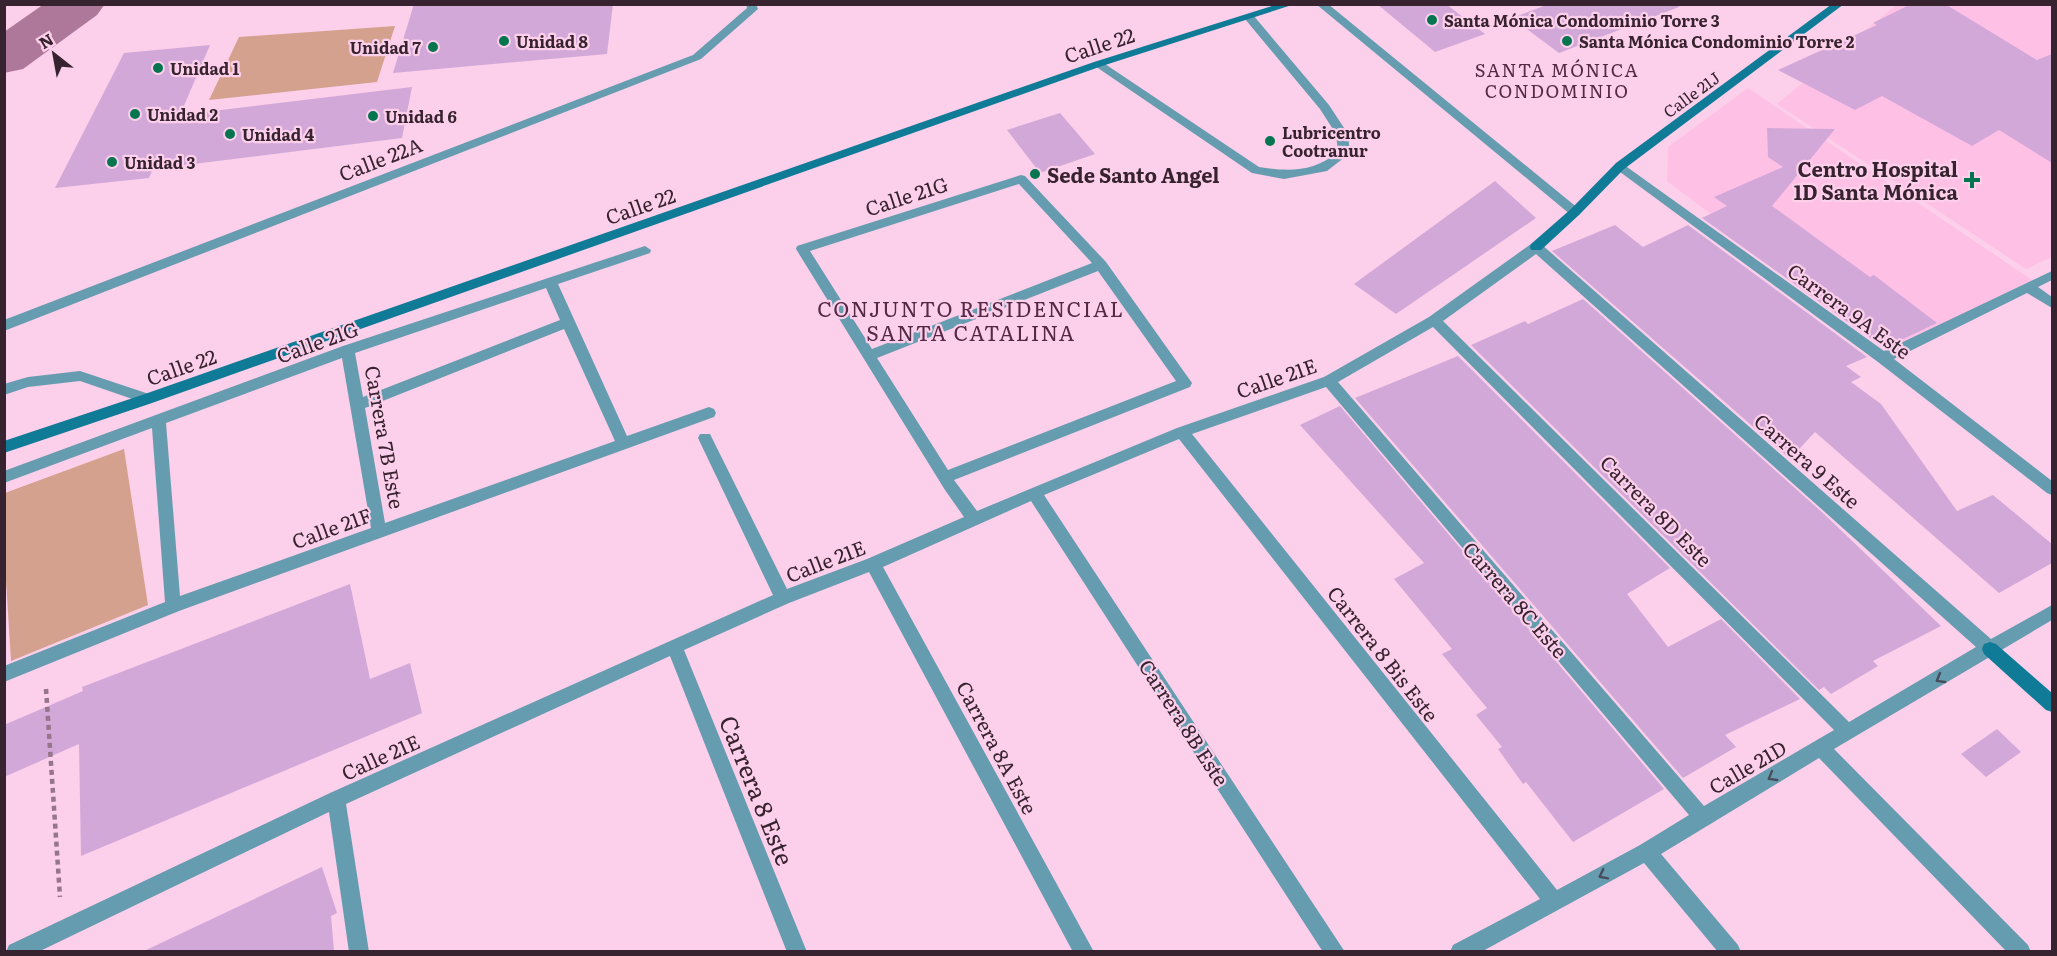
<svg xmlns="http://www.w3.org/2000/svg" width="2057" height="956" font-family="Literata,serif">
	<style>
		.built { fill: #ffc0e6 }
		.green { fill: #d4a18e }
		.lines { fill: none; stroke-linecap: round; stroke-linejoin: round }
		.river { fill: #ae789a; fill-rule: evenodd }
		.building { fill: #d2a8d9 }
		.path { stroke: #957589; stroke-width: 4.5; stroke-dasharray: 5 4; stroke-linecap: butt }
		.lane { fill: #669caf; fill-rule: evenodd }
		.street { fill: #669caf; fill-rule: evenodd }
		.secondary { fill: #0f7b97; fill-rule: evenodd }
		.oneway { stroke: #474d5c }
		.poi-dot { fill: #04754e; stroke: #fccfea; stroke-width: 2 }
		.labels { text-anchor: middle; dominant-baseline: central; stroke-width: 4.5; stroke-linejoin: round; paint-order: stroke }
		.far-poi-label { font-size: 16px; font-weight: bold; fill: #37222f; stroke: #fccfea; text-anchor: start }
		.far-street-label { font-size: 16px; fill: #37222f; stroke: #fccfea }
		.far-neighbourhood-label { font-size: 18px; letter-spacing: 1.5px; fill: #552946; stroke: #fccfea }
		.street-label { font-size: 20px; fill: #37222f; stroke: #fccfea }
		.poi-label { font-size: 20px; font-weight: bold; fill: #37222f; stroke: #fccfea; text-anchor: end }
		.neighbourhood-label { font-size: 21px; letter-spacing: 1.5px; fill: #552946; stroke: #fccfea }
		.near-street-label { font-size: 24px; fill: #37222f; stroke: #fccfea }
	</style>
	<rect width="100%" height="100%" fill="#fccfea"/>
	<path class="built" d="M1896 5H2052V257L2026 269 1777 104Z
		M1748 88 2032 280 1890 350 1667 181 1668 147Z"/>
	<path class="green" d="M395 26 377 82 209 100 239 37Z
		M124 449 148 605 11 661 5 564V493Z"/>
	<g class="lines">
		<path class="river" d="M44 4H105L97 15 23 69 4 73V32Z"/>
	</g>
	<path class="building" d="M414 4H613L607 54 393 73Z
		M1377 4H1446L1485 34 1435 52Z
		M1549 4H1678L1679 7 1559 53 1512 18Z
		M1911 4H1945L2037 60 2052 54V163L1999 130 1972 146 1882 96 1855 110 1778 70 1877 25 1873 23Z
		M210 45 180 115 412 87 402 138 153 169 149 178 55 188 124 53Z
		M1060 113 1095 154 1040 173 1007 130Z
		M1767 128 1835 129 1772 206 1870 277 1874 275 1937 323 1884 348 1702 218 1727 206 1714 197 1783 167 1768 157Z
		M1495 181 1536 218 1396 314 1354 284Z
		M1615 225 1643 247 1688 225 1867 357 1846 366 1861 377 1851 382 1881 404 1957 511 1993 495 2052 544V563L1999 593 1815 432 1790 459 1552 251Z
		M1583 299 1824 514 1941 626 1873 661 1878 666 1831 694 1824 687 1819 690 1471 345 1525 321 1528 324Z
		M1458 356 1670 568 1627 594 1668 647 1721 619 1800 699 1725 735 1736 747 1683 778 1355 398Z
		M1340 406 1664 789 1573 842 1526 782 1523 784 1498 749 1502 747 1476 715 1487 708 1442 654 1452 649 1394 579 1424 563 1300 425Z
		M350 584 370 679 410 663 422 713 81 856 79 744 4 777V725L83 691 82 687Z
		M1997 729 2021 752 1986 777 1961 754Z
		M322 867 337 913 331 916 334 951H144Z"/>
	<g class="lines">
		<path class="path" d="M46 689 60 897"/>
		<path class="lane" d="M1249 14 1253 15 1329 105 1348 134 1350 153 1327 171 1284 179 1252 173 1092 64 1094 62H1102L1259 167C1290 172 1313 172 1338 152L1336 134 1320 109 1245 19 1244 17Z"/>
		<path class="street" d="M746 4H756L758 9 701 59 4 331V320L693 55 747 8Z
			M1316 4H1328L1579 209 1581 212 1579 215H1571Z
			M1620 162 1884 351 2052 271V280L2038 287 2052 297V308L2027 293 1894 359 2052 481V495L2047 493 1878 362 1616 169 1614 166Z
			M1021 175 1025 176 1106 262 1192 383 1190 387 954 480 977 511 1177 428 1324 377 1429 317 1531 244H1541L1991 639 2052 605V620L1834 749 2028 945 2031 952H2007L1819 758 1661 854 1738 945 1741 952H1718L1644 863 1481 952H1450L1453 945 1540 899 1179 439 1044 495 1345 952H1323L1031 501 883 567 1094 952H1073L869 572 789 603 684 650 807 952H787L670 656 346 804 369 952H349L329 812 38 952H6L9 945 330 793 773 595 698 438 700 434H710L787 589 867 559 964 517 945 490 796 249 797 246ZM1019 184 1092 263 872 349 810 251ZM1536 254 1976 647 1849 722 1443 321ZM1098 271 1176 381 948 470 877 358ZM1433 327 1834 730 1704 806 1338 382ZM1326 387 1689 815 1640 845 1557 890 1192 434Z
			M645 246 651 250 650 253 558 284 627 436 709 407 714 409 716 413 714 417 179 611 4 682V666L165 602 152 428 4 483V471L343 346ZM546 288 560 320 363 397 355 353ZM564 329 615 441 385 523 365 408ZM342 358 371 528 180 596 166 423Z
			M80 371 152 395 154 399 147 404 80 381 28 387 4 395V384L28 377Z"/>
		<path class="secondary" d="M1278 4H1295L1102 66 152 403 4 453V441L142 395 1094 62Z
			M1832 4H1844L1624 169 1579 215 1541 250H1531L1530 247 1531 244 1571 209 1616 163Z
			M1990 642 1996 644 2052 693V712L2046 710 1984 654 1982 649 1984 644Z"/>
	</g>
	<defs><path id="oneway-chevron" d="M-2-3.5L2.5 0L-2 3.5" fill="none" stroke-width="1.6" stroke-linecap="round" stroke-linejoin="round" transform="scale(1.5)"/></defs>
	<g class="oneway">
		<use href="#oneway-chevron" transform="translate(1940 679) rotate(150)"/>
		<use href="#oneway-chevron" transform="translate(1772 777) rotate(150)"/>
		<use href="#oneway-chevron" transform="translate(1603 875) rotate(153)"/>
	</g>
	<g class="poi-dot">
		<circle cx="1432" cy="20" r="6"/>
		<circle cx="504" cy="41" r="6"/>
		<circle cx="1567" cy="41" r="6"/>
		<circle cx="433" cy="47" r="6"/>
		<circle cx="158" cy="68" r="6"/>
		<circle cx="135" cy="114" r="6"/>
		<circle cx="373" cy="116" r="6"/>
		<circle cx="230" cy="134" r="6"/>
		<circle cx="1270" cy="141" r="6"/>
		<circle cx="112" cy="162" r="6"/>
		<circle cx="1035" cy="174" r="6"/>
		<path d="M1969 171h6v6h6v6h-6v6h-6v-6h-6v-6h6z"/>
	</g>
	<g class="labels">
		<g class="far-poi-label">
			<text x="1444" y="20">Santa Mónica Condominio Torre 3</text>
			<text x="516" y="41">Unidad 8</text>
			<text x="1579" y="41">Santa Mónica Condominio Torre 2</text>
			<text x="421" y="47" text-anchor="end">Unidad 7</text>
			<text x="170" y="68">Unidad 1</text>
			<text x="147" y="114">Unidad 2</text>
			<text x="385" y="116">Unidad 6</text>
			<text x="1282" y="132">Lubricentro<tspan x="1282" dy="18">Cootranur</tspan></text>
			<text x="242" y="134">Unidad 4</text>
			<text x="124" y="162">Unidad 3</text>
		</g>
		<g class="far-street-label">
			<text transform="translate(1691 94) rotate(-36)">Calle 21J</text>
		</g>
		<g class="far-neighbourhood-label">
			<text x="1557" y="69">SANTA MÓNICA<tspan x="1557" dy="21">CONDOMINIO</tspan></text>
		</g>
		<g class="street-label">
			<text transform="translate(1099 44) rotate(-18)">Calle 22</text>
			<text transform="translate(380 158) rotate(-21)">Calle 22A</text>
			<text transform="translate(906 195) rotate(-18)">Calle 21G</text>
			<text transform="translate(640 205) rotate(-19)">Calle 22</text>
			<text transform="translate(1850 310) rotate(36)">Carrera 9A Este</text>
			<text transform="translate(317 341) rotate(-20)">Calle 21G</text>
			<text transform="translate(181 366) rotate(-19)">Calle 22</text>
			<text transform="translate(1276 377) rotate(-19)">Calle 21E</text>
			<text transform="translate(386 437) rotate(80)">Carrera 7B Este</text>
			<text transform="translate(1808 460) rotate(41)">Carrera 9 Este</text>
			<text transform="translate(1657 510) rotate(45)">Carrera 8D Este</text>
			<text transform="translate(331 527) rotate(-20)">Calle 21F</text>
			<text transform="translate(825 560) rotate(-21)">Calle 21E</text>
			<text transform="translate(1516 599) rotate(49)">Carrera 8C Este</text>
			<text transform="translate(1384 653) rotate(52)">Carrera 8 Bis Este</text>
			<text transform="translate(1185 722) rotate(57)">Carrera 8B Este</text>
			<text transform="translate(998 747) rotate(62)">Carrera 8A Este</text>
			<text transform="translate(380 756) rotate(-24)">Calle 21E</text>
			<text transform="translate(1747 766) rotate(-30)">Calle 21D</text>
		</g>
		<g class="poi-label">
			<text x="1958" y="168">Centro Hospital<tspan x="1958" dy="23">1D Santa Mónica</tspan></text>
			<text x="1047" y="174" text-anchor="start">Sede Santo Angel</text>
		</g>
		<g class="neighbourhood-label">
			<text x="971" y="307">CONJUNTO RESIDENCIAL<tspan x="971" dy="24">SANTA CATALINA</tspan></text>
		</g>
		<g class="near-street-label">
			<text transform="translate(758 790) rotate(68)">Carrera 8 Este</text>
		</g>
	</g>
	<rect width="2057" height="956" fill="none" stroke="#37222f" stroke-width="12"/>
	<g transform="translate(54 54) rotate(329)" stroke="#fccfea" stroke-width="4.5" paint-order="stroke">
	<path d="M0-4.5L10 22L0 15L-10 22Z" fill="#37222f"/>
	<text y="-9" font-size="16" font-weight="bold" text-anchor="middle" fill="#37222f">N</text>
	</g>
</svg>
